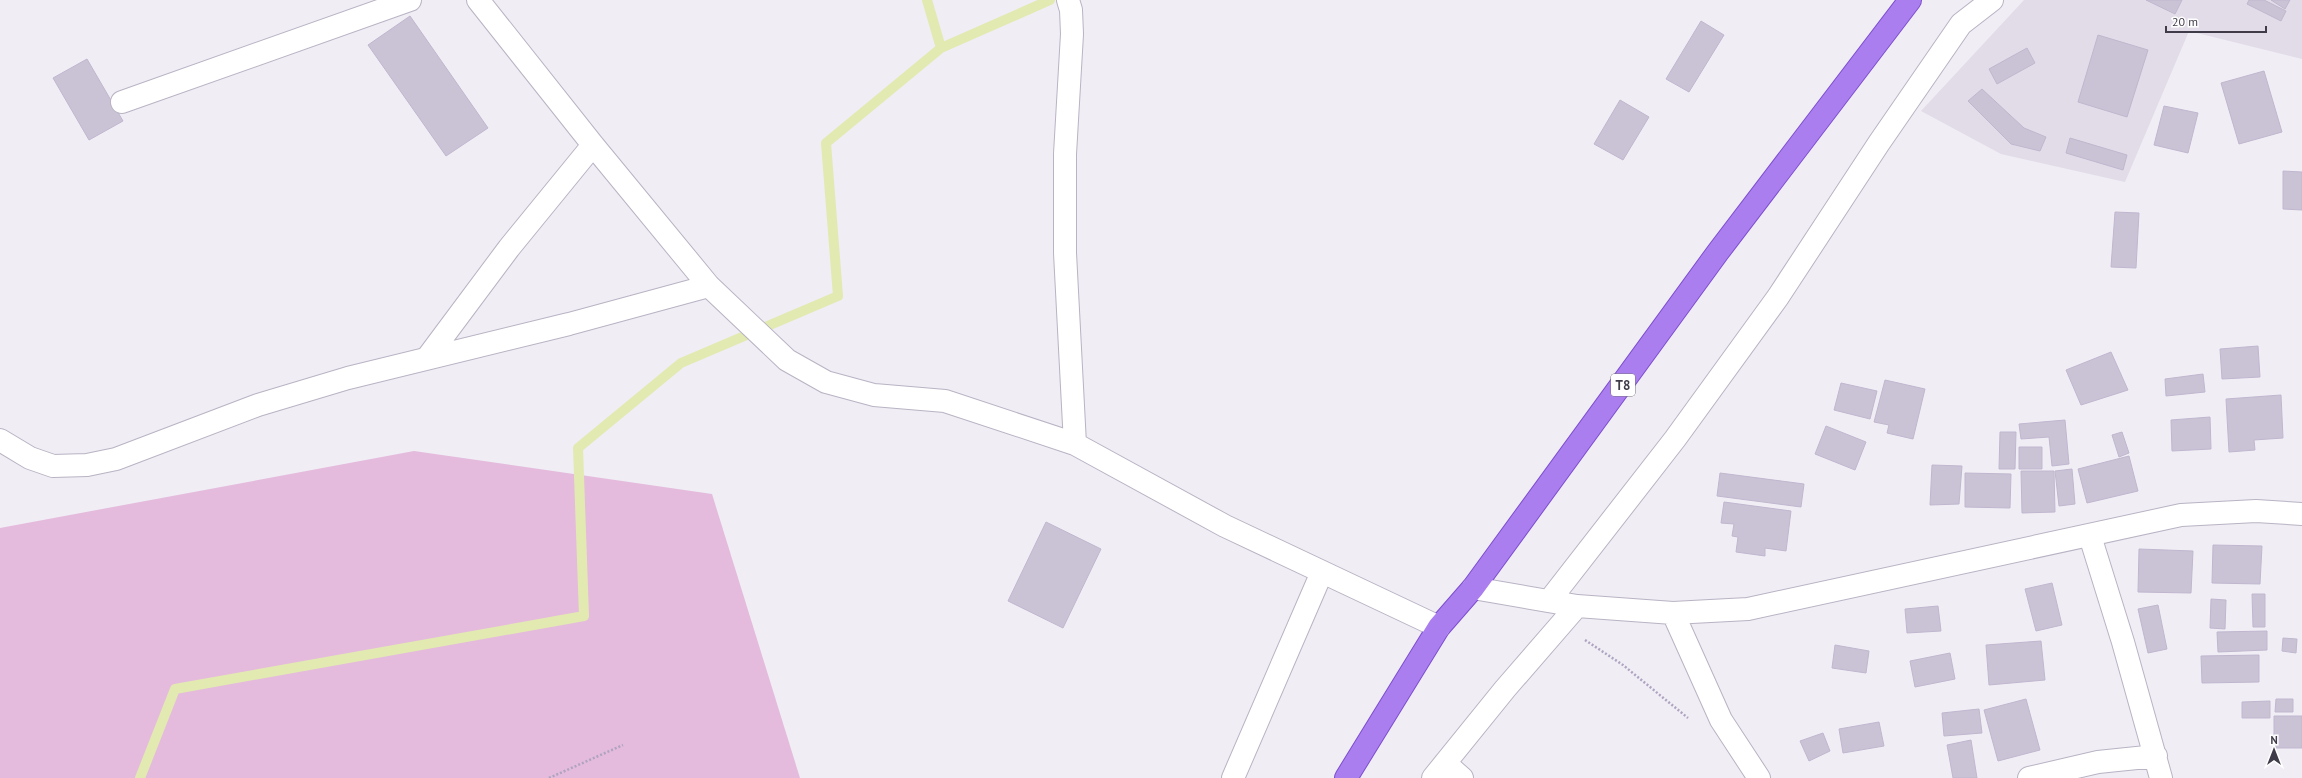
<svg xmlns="http://www.w3.org/2000/svg" width="2302" height="778" font-family="'PT Sans',sans-serif">
	<style>
		.residential { fill: #e1dce8 }
		.green { fill: #e4bbdc }
		.lines { fill: none; stroke-linecap: round; stroke-linejoin: round }
		.stream { stroke: #e2eab1; stroke-width: 10 }
		.building { fill: #cac3d5; stroke: #c0b7cf }
		.street-casing { stroke: #b9b3c3; stroke-width: 24 }
		.highway-casing { stroke: #7d4ece; stroke-width: 24 }
		.path { stroke: #aea3c0; stroke-width: 2.5; stroke-dasharray: 2 2; stroke-linecap: butt }
		.street { stroke: #fff; stroke-width: 22 }
		.highway { stroke: #ab7eef; stroke-width: 22 }
		.labels { text-anchor: middle; dominant-baseline: central; stroke-width: 3; stroke-linejoin: round; paint-order: stroke }
		.shield { fill: #fff; stroke: #797680; stroke-width: 1 }
		.shield-label { font-size: 13px; font-weight: bold; fill: #403b49 }
	</style>
	<rect width="100%" height="100%" fill="#f0edf5"/>
	<path class="residential" d="M2024 0H2302V59L2189 31 2125 182 2001 154 1921 111Z"/>
	<path class="green" d="M414 451 712 494 800 778H0V528Z"/>
	<g class="lines">
		<path class="stream" d="M941 48 1050 0
			M140 778 175 689 584 616 578 448 681 363 838 296 826 143 941 48 927 0"/>
	</g>
	<path class="building" d="M2146 0H2182L2175 14Z
		M2249 0H2264L2286 11 2281 21 2247 4Z
		M2271 0H2290L2285 9Z
		M410 16 488 128 446 156 368 45Z
		M1701 21 1724 35 1689 92 1666 79Z
		M2098 35 2148 50 2127 117 2078 102Z
		M2027 48 2035 63 1997 84 1989 69Z
		M87 59 123 121 89 140 53 78Z
		M2264 71 2282 132 2239 144 2221 83Z
		M1982 89 2024 128 2046 137 2040 151 2011 144 1968 101Z
		M1620 100 1649 117 1623 160 1594 144Z
		M2164 106 2198 113 2188 153 2154 145Z
		M2070 138 2127 155 2123 170 2066 153Z
		M2283 171 2302 172V210L2283 209Z
		M2115 212 2139 213 2136 268 2111 267Z
		M2258 346 2260 377 2222 379 2220 349Z
		M2111 352 2128 390 2081 405 2066 370Z
		M2203 374 2205 392 2166 396 2165 379Z
		M1885 380 1925 389 1913 439 1887 433 1889 425 1874 422Z
		M1841 383 1877 391 1870 419 1834 410Z
		M2281 395 2283 438 2254 440 2255 450 2229 452 2226 399Z
		M2210 417 2211 449 2172 451 2171 420Z
		M2065 420 2069 464 2052 466 2049 437 2021 439 2019 424Z
		M1826 426 1866 442 1855 470 1815 454Z
		M2000 432H2016L2015 469H1999Z
		M2122 432 2129 453 2119 457 2112 435Z
		M2019 447H2042V469H2019Z
		M2129 456 2138 491 2087 503 2078 469Z
		M1932 465 1962 466 1959 504 1930 505Z
		M2072 469 2075 504 2059 506 2055 471Z
		M2021 471H2054L2055 512 2022 513Z
		M1720 473 1804 484 1801 507 1717 496Z
		M1965 473 2011 474 2010 508 1965 507Z
		M1724 502 1791 511 1786 551 1765 548V556L1736 552 1738 537 1732 536 1734 524 1721 523Z
		M1046 522 1101 549 1063 628 1008 601Z
		M2213 545 2262 546 2260 584 2212 583Z
		M2139 549 2193 551 2191 593 2138 592Z
		M2052 583 2062 625 2036 631 2025 589Z
		M2252 594H2265V627H2253Z
		M2211 599 2226 600 2225 629 2210 628Z
		M2158 605 2167 649 2148 653 2138 609Z
		M1938 606 1941 631 1907 633 1905 609Z
		M2267 631V650L2218 652 2217 632Z
		M2283 638 2297 639 2296 653 2282 651Z
		M2041 641 2045 680 1989 685 1986 645Z
		M1835 645 1869 651 1866 673 1832 668Z
		M1950 653 1955 679 1915 687 1910 661Z
		M2259 655V682L2202 683 2201 656Z
		M2026 699 2040 750 1998 761 1984 710Z
		M2276 699H2293V712H2275Z
		M2270 701V718H2242V702Z
		M1979 709 1982 733 1944 736 1942 713Z
		M2274 716H2302V748H2274Z
		M1879 722 1884 746 1843 753 1839 729Z
		M1823 733 1830 751 1809 761 1800 741Z
		M1971 740 1977 778H1953L1947 745Z"/>
	<g class="lines">
		<g class="street-casing">
			<path id="street" d="M478 0 593 145 709 286 787 360 826 382 874 395 945 401 1075 444 1225 526 1439 627
				M1068 0 1071 10 1072 34 1065 154V253L1075 444
				M122 102 410 0
				M427 358 509 248 593 145
				M0 440 30 458 53 466 87 465 116 459 258 405 348 378 569 324 709 286
				M2090 536 2123 642 2161 778
				M1473 588 1577 606 1673 613 1748 609 2181 515 2256 511 2302 514
				M1549 601 1675 439 1778 297 1879 143 1961 24 1992 0
				M1673 613 1721 720 1759 778
				M1445 763 1462 778
				M1233 778 1322 572
				M1433 778 1505 689 1577 606
				M2029 778 2098 762 2156 756"/>
		</g>
		<g class="highway-casing">
			<path id="highway" d="M1346 778 1439 627 1473 588 1718 252 1910 0"/>
		</g>
		<path class="path" d="M1585 640 1623 665 1688 718
			M549 778 623 745"/>
		<use href="#street" class="street"/>
		<use href="#highway" class="highway"/>
	</g>
	<g class="labels">
		<rect class="shield" x="1611" y="374" width="24" height="22" rx="3"/>
		<g class="shield-label">
			<text x="1623" y="385">T8</text>
		</g>
	</g>
	<g transform="translate(2274 750)" stroke="#ffffff" stroke-width="3" paint-order="stroke">
	<path d="M0-3L7 15L0 10L-7 15Z" fill="#403b49"/>
	<text y="-6" font-size="11" font-weight="bold" text-anchor="middle" fill="#403b49">N</text>
	</g>
	<path d="M2166 26v6h100v-6" fill="none" stroke="#403b49" stroke-width="2"/>
	<text x="2172" y="26" font-size="12" fill="#403b49" stroke="#ffffff" stroke-width="3" paint-order="stroke">20 m</text>
</svg>
